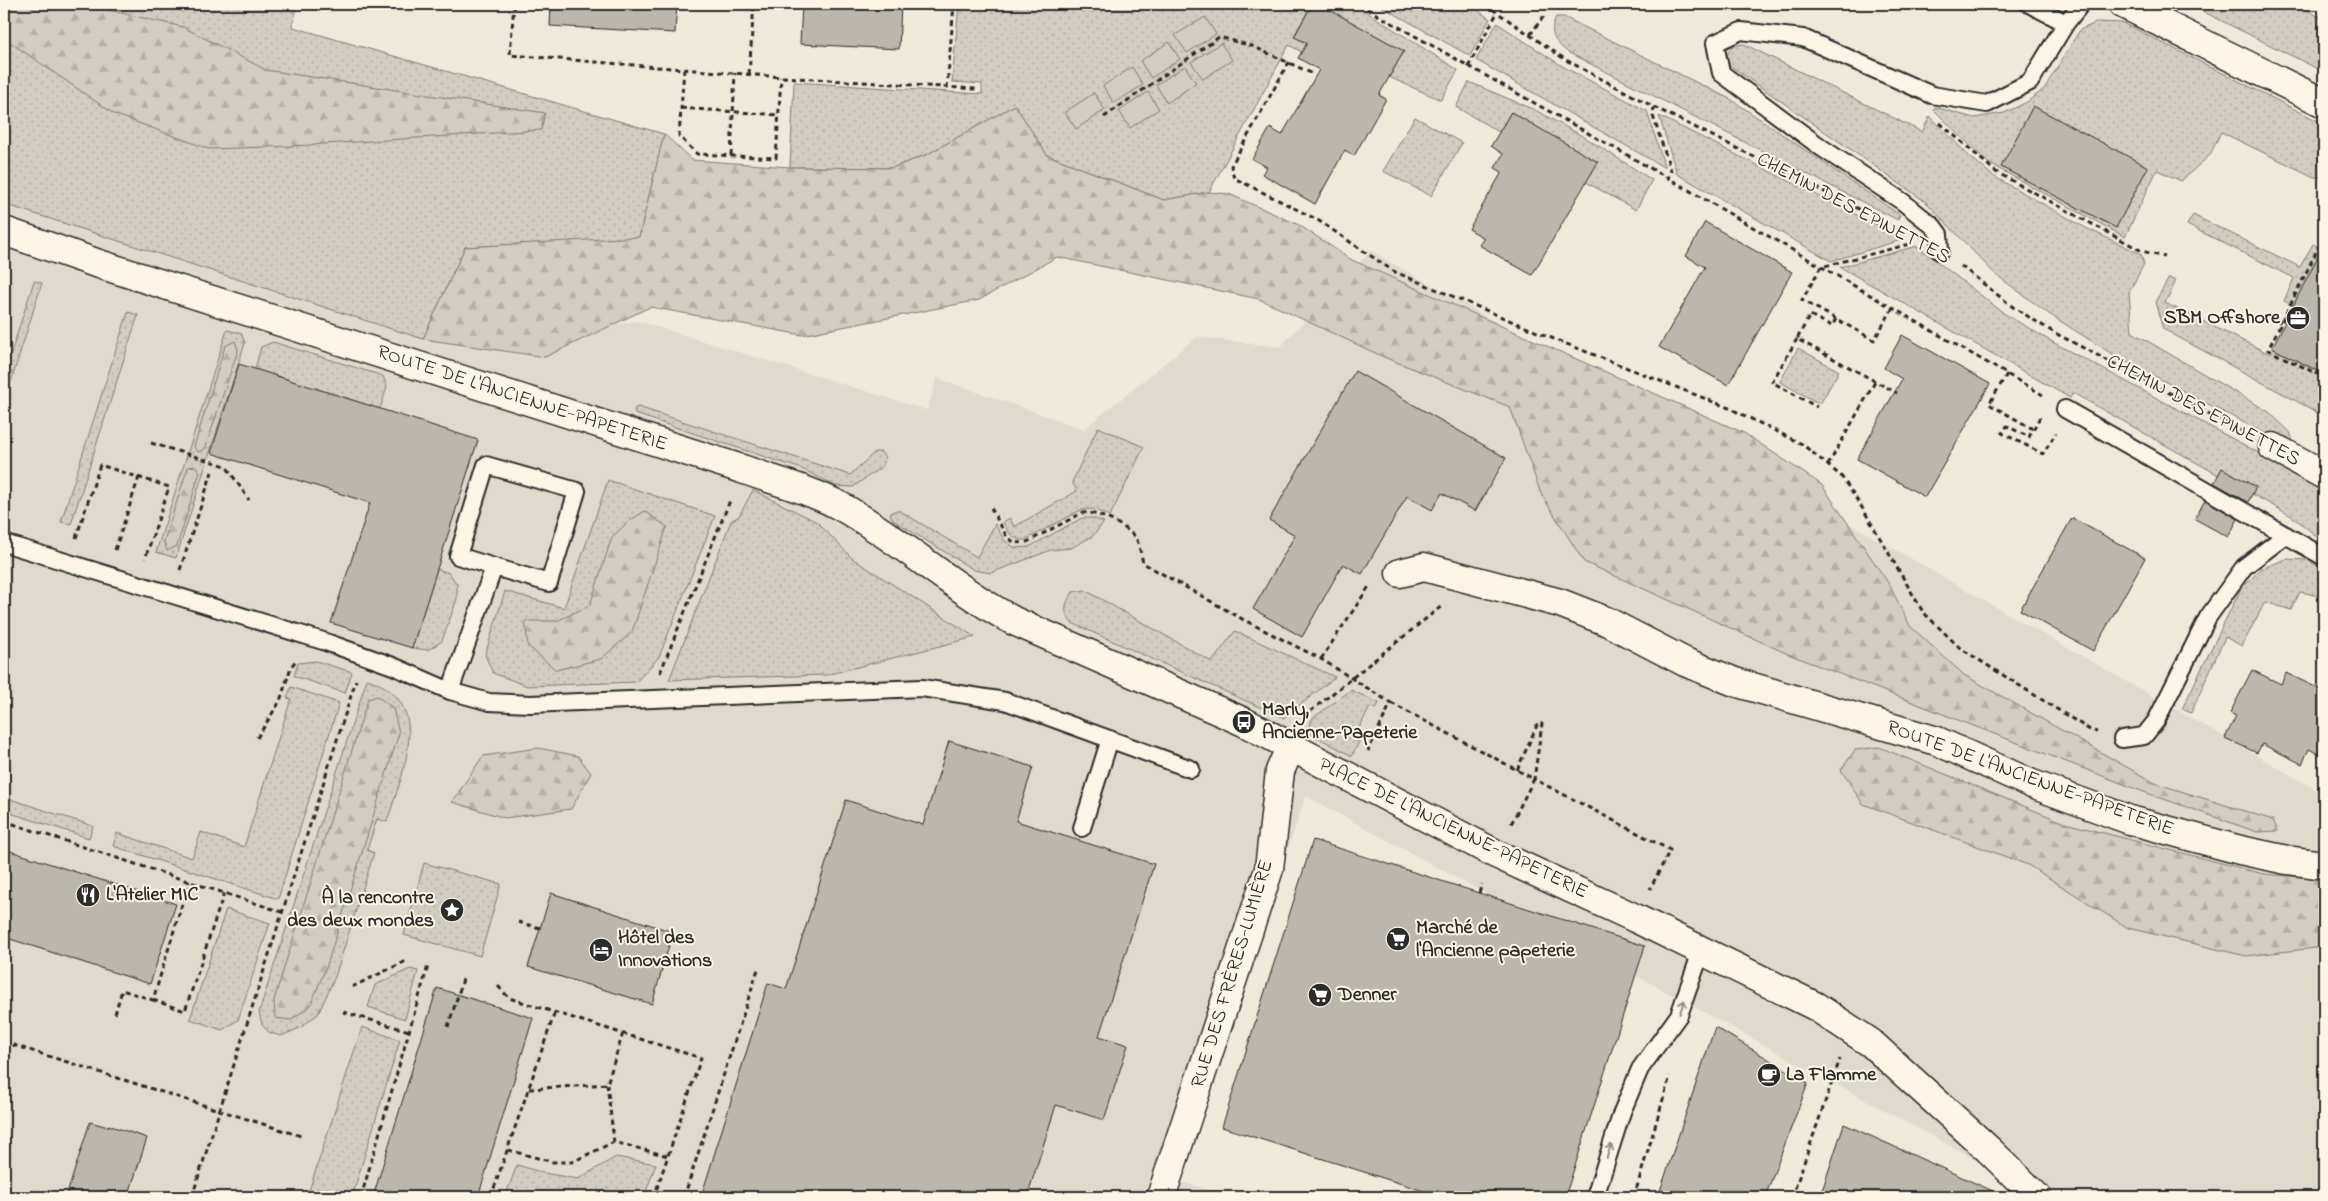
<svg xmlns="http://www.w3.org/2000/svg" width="2328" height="1201" font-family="'Indie Flower',sans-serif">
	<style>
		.built { fill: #e0dacc }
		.grass { fill: url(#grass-dots); stroke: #7e7c76 }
		.forest { fill: url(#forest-firs); stroke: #7e7c76 }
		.garden { fill: #d2cdc0; stroke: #7e7c76 }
		.building { fill: #bcb7ac; stroke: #2b2b2b }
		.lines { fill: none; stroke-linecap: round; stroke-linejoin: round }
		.service-casing { stroke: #2b2b2b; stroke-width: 20 }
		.minor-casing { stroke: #2b2b2b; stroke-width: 31 }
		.secondary-casing { stroke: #2b2b2b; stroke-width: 31 }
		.path { stroke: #2b2b2b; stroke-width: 3; stroke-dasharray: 5 4; stroke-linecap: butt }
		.service { stroke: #fcf5e5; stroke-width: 16 }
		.minor { stroke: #fcf5e5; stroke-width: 28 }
		.secondary { stroke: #fcf5e5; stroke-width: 28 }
		.oneway { stroke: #949088 }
		.labels { text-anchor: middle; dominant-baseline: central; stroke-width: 4; stroke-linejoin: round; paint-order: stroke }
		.street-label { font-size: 20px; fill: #2b2b2b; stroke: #fcf5e5 }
		.poi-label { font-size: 20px; font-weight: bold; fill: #2b2b2b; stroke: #fcf5e5; text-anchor: start }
	</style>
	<defs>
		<pattern id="grass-dots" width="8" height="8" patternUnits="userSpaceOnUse" patternTransform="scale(1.25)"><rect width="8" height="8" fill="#d2cdc0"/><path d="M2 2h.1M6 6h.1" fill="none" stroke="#b4b0a5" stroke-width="1.8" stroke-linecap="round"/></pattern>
		<pattern id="forest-firs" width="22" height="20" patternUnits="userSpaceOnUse" patternTransform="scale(1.25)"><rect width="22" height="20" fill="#d2cdc0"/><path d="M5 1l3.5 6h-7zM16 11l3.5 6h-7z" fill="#b4b0a5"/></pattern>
	</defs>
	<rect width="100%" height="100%" fill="#efe9da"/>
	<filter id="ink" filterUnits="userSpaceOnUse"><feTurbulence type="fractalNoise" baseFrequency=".02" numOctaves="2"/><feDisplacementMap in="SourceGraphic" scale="10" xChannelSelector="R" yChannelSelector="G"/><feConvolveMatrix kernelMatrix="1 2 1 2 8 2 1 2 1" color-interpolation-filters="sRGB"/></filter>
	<g filter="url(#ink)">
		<path class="built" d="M4 195 462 344 638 321 927 410 937 378 1084 429 1197 337 1280 347 1371 251 2324 794V1197H2044L1306 796 1174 1180 1235 1197H4Z"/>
		<path class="grass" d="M4 4H296L293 27 664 134 639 238 465 247 423 339 4 204Z
			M959 4H1312L1294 36 1307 44 1302 52 1289 45 1209 192 1164 200 1047 155 1015 105 928 154 892 168 790 167 794 82 982 94V84L952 82Z
			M1319 4H1362L1360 8 1458 70 1441 100 1389 77 1403 51Z
			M1377 4H1469L1490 19 1470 56Z
			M2188 4H2294L2324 19V72Z
			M1556 17H1564L1732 100 1900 215 1898 220 1569 53C1555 43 1548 34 1556 17Z
			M2098 22 2123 23 2324 124V177H2314L2221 132 2210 155 2181 181 2157 170 2125 237 1988 163 1934 110 1935 107 1974 118 2004 113 2027 102 2044 89 2080 30Z
			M1497 23 1562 66 1647 111 1665 168 1476 60Z
			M1744 44 1922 132 1930 116 1968 155 1993 176 2086 228 2141 254 2144 264 2129 292 2132 332 2269 412 2290 432 2293 441 2289 446 2112 354 2049 314 1995 274 1926 202 1729 65 1727 55 1732 46Z
			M1469 82 1535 110 1586 138 1652 180 1636 210 1586 182 1511 112 1499 132 1456 107Z
			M1659 116 1905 239 1831 261 1677 174Z
			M1415 117 1462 143 1431 196 1383 171Z
			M2193 215 2300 267 2313 244 2322 249 2294 306 2284 301 2294 278 2187 225Z
			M1917 246 2005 314 2047 339 2324 488V542L2293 517 2073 393 2070 398 1840 267Z
			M2169 278 2176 281 2165 303 2270 354 2272 348 2324 374V419L2315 411 2163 329 2155 302Z
			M34 281 42 283 4 404V375Z
			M128 312 138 315 71 524 61 522Z
			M227 330 241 333 245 343 176 558 156 552Z
			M273 342 383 376 387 387 380 409 255 369 261 347Z
			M1798 348 1839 371 1820 404 1780 382Z
			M638 407 850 475 875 452H881L885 457 883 466 853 487 836 486 802 469 635 414 634 409Z
			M1098 427 1144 447 1110 516 1092 509 1081 510 1025 540C1012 540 1008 532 1003 522L1010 518 1014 527 1077 491 1072 482Z
			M608 480 715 516 659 657 636 682 527 686 493 673 485 655 505 591 564 608Z
			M753 490 817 522 853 559 975 637 826 675 669 680 731 521 739 516Z
			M893 511H900L977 557 995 524 1004 540 1015 548 1029 547 1082 518H1091L1104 522 1093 536 1071 548 1051 550 991 573 974 570 893 520 890 514Z
			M2286 559 2307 560 2324 569V597L2300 592 2291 610 2265 602 2242 646 2225 637 2191 713 2182 709 2240 590 2261 569Z
			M437 569 449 573 457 584V599L442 641 428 650 412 648Z
			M1085 590 1212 662 1235 631 1335 677 1284 718 1072 623C1062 611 1065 604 1073 592Z
			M316 661 352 672 345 693 294 676 298 663Z
			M367 679C436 701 402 774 387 822L377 819 367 850 374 853 335 977 318 1014 300 1028 281 1036 270 1033 262 1025 259 1012Z
			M291 687 339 703 278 899 113 846 117 833 192 858 201 832 244 847 291 699 287 698Z
			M1351 690 1379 703 1376 709 1370 707 1353 740 1359 742 1352 756 1306 731 1313 718Z
			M4 797 93 826 89 838 4 811Z
			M424 863 501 884 480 956 404 935Z
			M226 909 270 923 238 1020 222 1030 190 1019Z
			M410 969 418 971 405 1019 368 1007 375 985Z
			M362 1027 400 1040 352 1197H307Z
			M616 1157 656 1164 644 1197H505L517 1165 544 1173 578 1179Z"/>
		<path class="forest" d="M4 4H82L183 27 266 70 545 113 541 130 294 146 209 149 114 114 4 38Z
			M1015 105 1047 155 1164 200 1209 192 1229 194 1299 225 1352 260 1744 433 1822 485 1889 584 1910 626 1964 675 2155 783 2273 820 2278 831 2257 832 2144 792 1788 654 1584 562 1541 494 1510 407 1386 358 1259 299 1057 257 979 300 802 335 650 307 545 357 423 339 465 247 639 237 664 134 692 160 790 167 892 168 928 154Z
			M235 341 238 350 205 449 198 452 194 447 225 346Z
			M195 466 200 472 177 546 167 551 164 541 188 467Z
			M645 511 667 527 632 632 601 659 556 670 528 646 525 621H557L590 605 612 537 629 521Z
			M377 696 393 708 399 733 327 965 310 1006 291 1020 275 1018 274 1000 368 699Z
			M1879 747 2065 823 2264 874 2324 879V947L2246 956 2128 928 2028 865 1863 804 1841 770 1855 750Z
			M538 748 578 756 591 773 571 809 505 818 452 802 483 756Z"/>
		<path class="garden" d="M1205 17 1216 34 1187 53 1175 35Z
			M1169 42 1180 59 1151 78 1140 61Z
			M1221 43 1232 60 1203 79 1191 62Z
			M1185 66 1196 83 1167 103 1156 85Z
			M1132 67 1143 85 1114 103 1103 86Z
			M1148 92 1159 109 1130 128 1119 111Z
			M1094 93 1105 110 1076 129 1065 112Z"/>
		<path class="building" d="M551 4H677L675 33 550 26Z
			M802 4H901L899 49 800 44Z
			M1312 4H1319L1404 51 1379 95 1386 99 1354 156 1345 150 1315 204 1262 174 1267 167 1252 159 1270 128 1282 135 1319 70 1298 58 1307 43 1294 37Z
			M2033 106 2148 167 2116 228 2001 167Z
			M1511 112 1598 162 1532 275 1479 245 1484 238 1469 229 1502 172 1495 168 1503 154 1491 146Z
			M1705 222 1792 272 1728 385 1659 347 1705 267 1686 256Z
			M2324 244V374L2272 348Z
			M1902 335 1990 384 1925 497 1857 459 1902 379 1884 368Z
			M239 364 478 440 412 648 331 623 370 503 211 453Z
			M1355 371 1506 458 1475 511 1442 493 1432 510 1407 496 1362 574 1343 564 1302 637 1253 609 1295 535 1269 520Z
			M2222 468 2256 487 2248 502 2214 483Z
			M2205 500 2238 519 2228 537 2195 519Z
			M2072 518 2145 558 2093 651 2020 610Z
			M2252 670 2281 684 2286 673 2324 691V757L2309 749 2302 764 2262 744 2257 753 2225 738 2236 716 2230 713Z
			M949 741 1033 767 1016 821 1154 864 1099 1036 1128 1045 1104 1120 1056 1105 1027 1197H701L768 983 786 989 846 800 923 825Z
			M1313 840 1645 946 1565 1197H1443L1222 1127Z
			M4 849 176 904 150 984 4 937Z
			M551 893 673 932 652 1004 528 967Z
			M437 988 533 1018 478 1197H373Z
			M1715 1027 1808 1083 1765 1197H1658Z
			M90 1122 108 1127V1125L147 1138 128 1197H66Z
			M1844 1124 2006 1197H1820Z"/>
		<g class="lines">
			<g class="service-casing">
				<path id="service" d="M2029 4 2066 23 2081 4
					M1940 251 1939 234 1933 226 1903 202 1822 148 1721 73 1715 43 1741 31 1803 38 1932 95 1987 104 2030 82 2066 23
					M2065 409 2324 557
					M4 543 323 641 393 666 450 691 489 702 530 704 922 688 1005 701 1191 769
					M450 691 494 567 549 583 577 491 486 465 458 556 494 567
					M2122 739 2144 736 2156 721 2208 617 2244 567 2286 535
					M1082 828 1110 739
					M1595 1197 1622 1112 1640 1069 1679 1015 1701 952"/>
			</g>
			<g class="minor-casing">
				<path id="minor" d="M4 231 96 263 742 469C775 481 811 490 842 507 902 541 953 588 1014 621L1244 722 1496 854 1635 918 1815 1006 1871 1043 1989 1150 2037 1197
					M2273 447 2324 475
					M1400 573 1424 567 1560 603 1606 621 1685 662 1735 682 1937 741 2032 784 2130 820 2240 850 2287 860 2324 865
					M1161 1197 1269 869 1280 771 1290 748"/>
			</g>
			<g class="secondary-casing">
				<path id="secondary" d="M2123 4 2324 103"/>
			</g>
			<path class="path" d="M514 4 510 55 781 77 976 89
				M1485 4 1566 60 1654 107 1869 214
				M1542 4 1553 9 1557 4
				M1783 4 1791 8
				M1491 8 1494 4
				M1367 9 1668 178 2043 395
				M1530 35 1544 16
				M1289 62 1231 166 1234 178 1316 219 1395 272 1554 339 1729 408 1802 444 1841 476 1863 509 1923 612 1960 648 2090 730 2097 732
				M1468 67 1497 13
				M684 69 679 136 697 154 776 158 781 77
				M749 74 754 4
				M947 88 954 4
				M1654 107 1653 116 1671 171 1668 178
				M681 108 779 115
				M1104 117 1219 37 1252 46 1311 73
				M1940 123 1996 172 2142 251 2165 257
				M731 156 735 73
				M2324 236 2268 350 2324 377
				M1961 266 2013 307 2053 332 2246 433
				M1893 308 1874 340 1802 300 1821 267 1910 244 1912 241
				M2268 316 2281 322
				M1836 319 1832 326 1810 315 1797 339 1897 393
				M1797 339 1772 382 1817 407
				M2007 374 1989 404 2033 429
				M2040 417 2029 437 2007 426 2002 433 2043 454 2056 433
				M151 443 226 466 249 500
				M1828 465 1875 382
				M991 508 1007 537 1015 543 1027 542 1082 513C1096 511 1125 525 1135 537 1139 542 1141 555 1143 563L1244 620 1321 659 1391 703 1368 751
				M76 538 100 465 169 487 145 559
				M115 550 139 477
				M180 570 212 472
				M1321 659 1370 585
				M660 673 731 498
				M1391 703 1534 779 1510 826
				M1305 718 1307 714 1443 605
				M257 738 280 701 291 667 296 660
				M1517 770 1538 723 1542 724 1534 779 1670 850 1650 889
				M4 821 282 912
				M1479 893 1482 884
				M518 922 540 928
				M498 986 509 998 701 1058 654 1197
				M352 987 406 961
				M153 1000 185 1011 224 893
				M343 1012 409 1031
				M115 1014 122 990 153 1000 189 881
				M448 1027 464 976
				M4 1042 304 1137
				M607 1084 614 1142 668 1156
				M529 1089 607 1084 623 1033
				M508 1150 553 1162H572L614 1142
				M192 1197 356 680
				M361 1197 428 966
				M491 1197 555 1012
				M684 1197 759 966
				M1634 1197 1670 1076
				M1792 1197 1840 1059"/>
			<use href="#service" class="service"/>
			<use href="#minor" class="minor"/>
			<use href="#secondary" class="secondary"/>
		</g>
		<defs><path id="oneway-shaft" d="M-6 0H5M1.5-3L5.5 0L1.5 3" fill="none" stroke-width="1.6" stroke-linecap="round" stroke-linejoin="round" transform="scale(1.25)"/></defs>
		<g class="oneway">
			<use href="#oneway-shaft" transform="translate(1682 1007) rotate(-70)"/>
			<use href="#oneway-shaft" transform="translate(1609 1151) rotate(-72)"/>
		</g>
	</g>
	<defs>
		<g id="office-disc" transform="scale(1.25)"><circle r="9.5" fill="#2b2b2b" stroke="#fcf5e5"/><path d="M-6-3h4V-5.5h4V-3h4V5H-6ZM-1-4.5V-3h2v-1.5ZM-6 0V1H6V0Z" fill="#fff"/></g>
		<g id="bus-disc" transform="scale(1.25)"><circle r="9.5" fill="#2b2b2b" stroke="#fcf5e5"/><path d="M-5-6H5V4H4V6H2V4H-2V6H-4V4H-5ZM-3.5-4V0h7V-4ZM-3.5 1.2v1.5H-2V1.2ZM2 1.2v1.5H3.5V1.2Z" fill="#fff"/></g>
		<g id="restaurant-disc" transform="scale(1.25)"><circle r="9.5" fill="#2b2b2b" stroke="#fcf5e5"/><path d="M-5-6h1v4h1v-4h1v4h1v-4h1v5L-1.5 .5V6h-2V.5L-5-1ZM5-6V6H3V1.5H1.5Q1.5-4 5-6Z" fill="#fff"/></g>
		<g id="sight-disc" transform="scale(1.25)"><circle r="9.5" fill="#2b2b2b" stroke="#fcf5e5"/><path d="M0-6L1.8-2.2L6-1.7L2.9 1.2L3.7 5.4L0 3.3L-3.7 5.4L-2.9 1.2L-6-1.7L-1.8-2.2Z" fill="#fff"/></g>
		<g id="supermarket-disc" transform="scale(1.25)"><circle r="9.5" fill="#2b2b2b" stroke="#fcf5e5"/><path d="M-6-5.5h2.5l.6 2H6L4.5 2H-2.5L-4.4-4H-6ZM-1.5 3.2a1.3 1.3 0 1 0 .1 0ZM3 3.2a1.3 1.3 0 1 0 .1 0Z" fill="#fff"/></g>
		<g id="hotel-disc" transform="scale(1.25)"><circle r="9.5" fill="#2b2b2b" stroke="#fcf5e5"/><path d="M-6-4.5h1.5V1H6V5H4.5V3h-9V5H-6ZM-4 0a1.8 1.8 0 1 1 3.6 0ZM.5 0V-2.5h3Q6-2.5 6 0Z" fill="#fff"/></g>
		<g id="cafe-disc" transform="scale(1.25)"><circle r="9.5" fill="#2b2b2b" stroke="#fcf5e5"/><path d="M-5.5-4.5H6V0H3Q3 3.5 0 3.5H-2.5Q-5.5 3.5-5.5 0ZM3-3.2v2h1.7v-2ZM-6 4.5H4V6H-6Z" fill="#fff"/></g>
	</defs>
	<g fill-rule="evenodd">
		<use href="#office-disc" x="2298" y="318"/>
		<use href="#bus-disc" x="1244" y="722"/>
		<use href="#restaurant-disc" x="88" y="895"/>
		<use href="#sight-disc" x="452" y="910"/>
		<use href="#supermarket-disc" x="1398" y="939"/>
		<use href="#hotel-disc" x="601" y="950"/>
		<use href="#supermarket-disc" x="1320" y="995"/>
		<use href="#cafe-disc" x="1769" y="1075"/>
	</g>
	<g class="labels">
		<g class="street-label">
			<text transform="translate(1853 209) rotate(28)">CHEMIN DES EPINETTES</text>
			<text transform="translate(522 399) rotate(18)">ROUTE DE L'ANCIENNE-PAPETERIE</text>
			<text transform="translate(2203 411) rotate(28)">CHEMIN DES EPINETTES</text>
			<text transform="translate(2030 779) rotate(20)">ROUTE DE L'ANCIENNE-PAPETERIE</text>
			<text transform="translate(1453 829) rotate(26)">PLACE DE L'ANCIENNE-PAPETERIE</text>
			<text transform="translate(1233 974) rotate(-73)">RUE DES FRÈRES-LUMIÈRE</text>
		</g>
		<g class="poi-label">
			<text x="2280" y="318" text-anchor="end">SBM Offshore</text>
			<text x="1262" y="710">Marly,<tspan x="1262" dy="23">Ancienne-Papeterie</tspan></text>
			<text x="106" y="895">L'Atelier MIC</text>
			<text x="434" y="898" text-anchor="end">À la rencontre<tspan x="434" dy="23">des deux mondes</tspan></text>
			<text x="1416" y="928">Marché de<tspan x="1416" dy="23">l'Ancienne papeterie</tspan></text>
			<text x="618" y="938">Hôtel des<tspan x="618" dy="23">Innovations</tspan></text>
			<text x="1338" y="995">Denner</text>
			<text x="1786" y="1075">La Flamme</text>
		</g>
	</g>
	<rect width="2328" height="1201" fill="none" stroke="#fcf5e5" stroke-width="20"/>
	<rect x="10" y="10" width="2308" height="1181" fill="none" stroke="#2b2b2b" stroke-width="2" filter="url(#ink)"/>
</svg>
